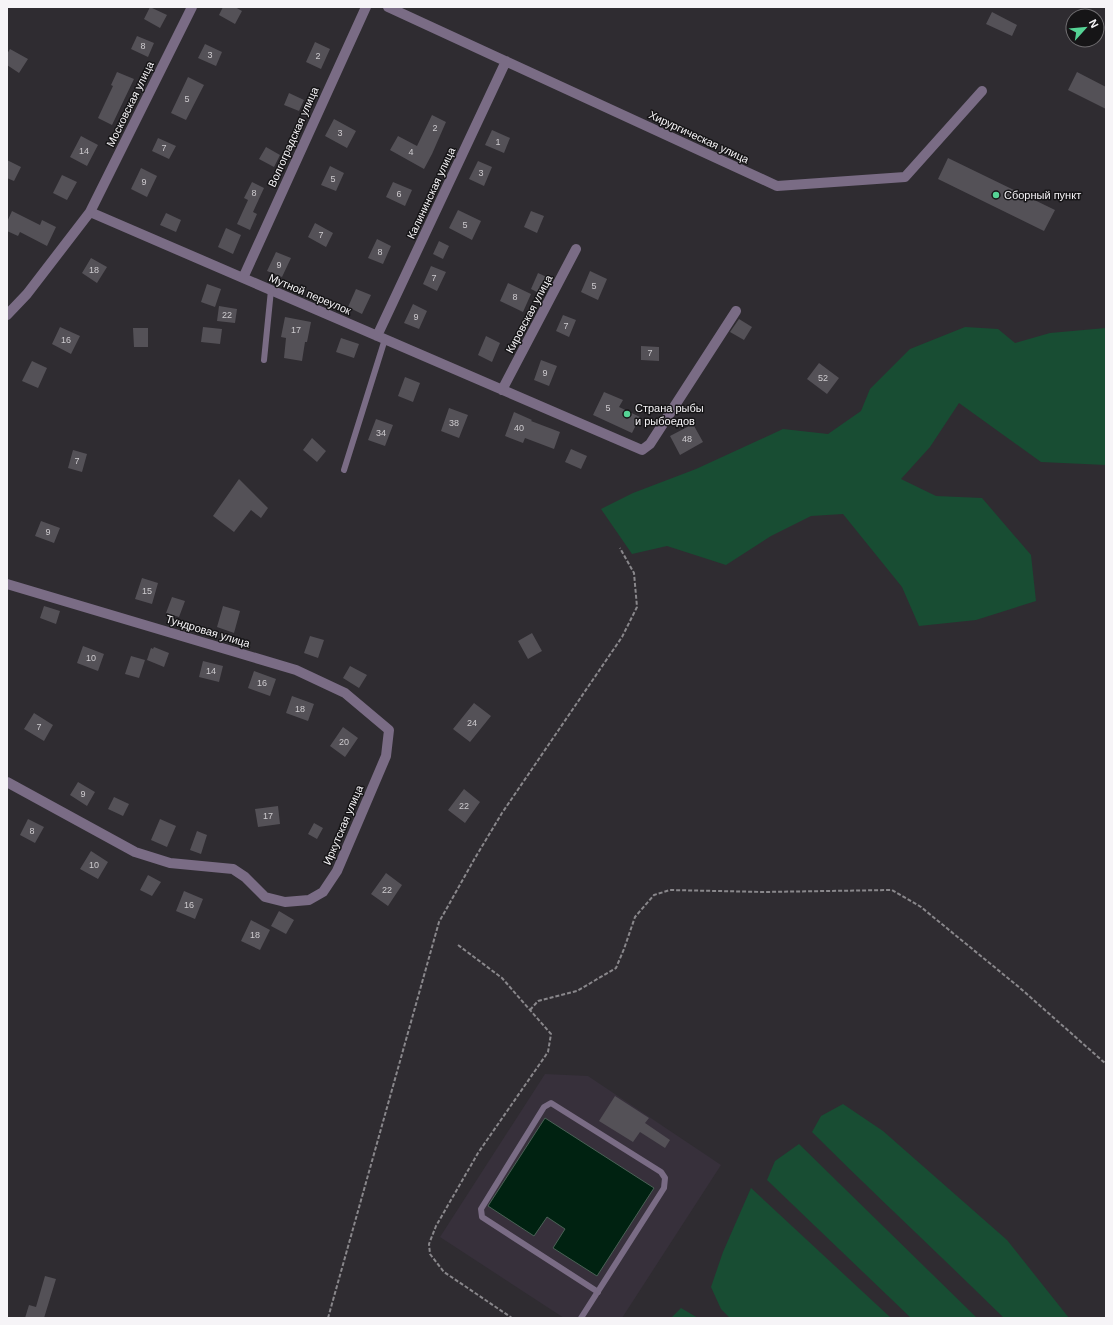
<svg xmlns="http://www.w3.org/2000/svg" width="1113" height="1325" font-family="Helvetica,sans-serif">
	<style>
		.built { fill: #37303b }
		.green { fill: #184d33 }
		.water { fill: #021; stroke: #4a6156 }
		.building { fill: #545157 }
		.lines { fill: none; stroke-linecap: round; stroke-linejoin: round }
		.path { stroke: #89878b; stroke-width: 2; stroke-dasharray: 4 2; stroke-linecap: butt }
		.service { stroke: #7a6c85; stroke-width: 6 }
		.minor { stroke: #7a6c85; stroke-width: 10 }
		.poi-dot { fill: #55d395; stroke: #161517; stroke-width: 1.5 }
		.labels { text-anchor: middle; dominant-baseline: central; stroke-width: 3; stroke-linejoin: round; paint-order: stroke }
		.number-label { font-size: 9px; fill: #cecbcf }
		.street-label { font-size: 11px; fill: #f6f4f7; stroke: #161517 }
		.poi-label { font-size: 11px; fill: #f6f4f7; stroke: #161517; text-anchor: start }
	</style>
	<rect width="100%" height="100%" fill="#2f2c31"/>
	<path class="built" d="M545 1074 588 1076 721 1165 622 1318H564L440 1237Z"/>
	<path class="green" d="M965 327 998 329 1015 343 1050 333 1106 328V465L1041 462 959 403 930 447 901 479 936 496 982 498 1031 555 1036 601 976 620 919 626 902 587 843 514 811 516 771 536 726 565 667 546 632 554 601 509 633 493 696 469 783 429 828 434 861 411 870 389 910 349Z
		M843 1104 883 1131 1007 1240 1069 1318H1004C940 1255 875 1195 812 1132L821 1116Z
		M799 1144 977 1318H911L767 1180 775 1161Z
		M751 1188 891 1318H730L721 1309 711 1287 723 1252Z
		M681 1308 698 1318H671Z"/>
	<path class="water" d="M545 1118 654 1188 597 1276 553 1248 565 1229 547 1217 534 1236 488 1206Z"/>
	<path class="building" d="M150 7 167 15 160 28 144 19Z
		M223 7H235L242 11 235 24 219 15Z
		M992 12 1017 25 1012 36 986 24Z
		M137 36 154 43 148 57 131 49Z
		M315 42 330 49 321 69 306 62Z
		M205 44 222 52 216 66 198 58Z
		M10 49 28 59 19 73 7 65V54Z
		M117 72 134 79 112 125 98 118 113 86 111 85Z
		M1077 72 1106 87V109L1068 90Z
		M188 77 204 85 186 120 171 113Z
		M289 93 304 100 299 111 284 105Z
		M432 115 446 122 432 154 424 169 390 150 398 136 417 146Z
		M334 119 356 131 347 148 325 136Z
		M492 130 510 138 504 153 485 145Z
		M81 136 98 145 87 166 70 157Z
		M158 138 176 146 169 159 152 151Z
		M266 147 280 155 274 167 259 159Z
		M948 158 1055 210 1044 231 938 179Z
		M7 160 21 167 14 181 7 178Z
		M478 161 492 167 484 186 469 179Z
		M330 166 344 173 336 191 321 185Z
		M141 168 157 176 147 197 131 189Z
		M62 175 77 182 67 200 53 193Z
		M252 182 264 188 253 212 257 214 250 230 237 224 248 200 244 198Z
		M393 182 412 190 405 206 386 197Z
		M458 210 481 221 472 240 449 228Z
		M12 211 40 225 42 220 56 227 47 246 20 232 18 236 7 231V222Z
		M531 211 544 216 537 233 524 227Z
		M166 213 181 220 176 232 160 225Z
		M315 223 333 233 326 247 308 237Z
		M226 228 241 235 233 254 218 247Z
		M377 239 391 246 383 264 368 258Z
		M439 241 449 246 443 259 433 254Z
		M276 252 291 258 282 277 267 271Z
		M91 258 107 267 97 283 82 273Z
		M431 266 446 272 437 291 423 284Z
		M590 271 607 279 598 300 581 292Z
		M538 273 551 279 543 295 531 289Z
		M508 283 531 294 523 312 500 301Z
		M207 284 221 289 215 307 201 302Z
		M356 289 371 295 362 314 348 307Z
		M413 304 427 311 419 329 404 323Z
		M219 306 237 309 235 323 217 321Z
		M563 315 576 320 569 337 556 331Z
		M285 317 311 322 307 342H305L302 361 284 358 286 338 281 337Z
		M739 319 752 327 744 340 730 332Z
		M60 327 80 336 71 354 52 344Z
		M203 327 222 329 220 344 201 342Z
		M133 328H148V347H134Z
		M486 336 500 343 492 362 478 355Z
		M341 338 359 344 354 358 336 352Z
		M641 346 659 347V361L641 360Z
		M541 360 557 366 549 386 534 380Z
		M32 361 47 368 38 388 22 381Z
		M819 363 839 378 827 394 807 379Z
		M405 377 420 383 413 402 398 396Z
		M604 392 623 400 619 407 640 417 632 433 593 415Z
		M449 408 468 415 459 438 441 431Z
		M514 412 532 420 531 421 560 432 554 449 525 438 523 443 505 436Z
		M376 419 393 425 385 446 368 440Z
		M693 424 703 442 680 455 670 436Z
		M312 438 326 451 317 462 303 450Z
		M571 449 587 456 581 469 565 462Z
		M73 450 87 454 82 472 68 468Z
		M239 479 268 508 261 518 251 510 234 532 213 516Z
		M41 521 60 528 54 543 35 536Z
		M142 578 158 583 152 604 135 599Z
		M172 597 185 601 179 617 166 613Z
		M44 606 60 611 56 624 40 618Z
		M223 606 240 611 234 633 217 627Z
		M532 633 542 651 528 659 518 641Z
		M310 636 324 640 318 658 304 653Z
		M83 646 104 654 98 671 77 663Z
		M154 647 169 653 164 667 147 660 151 648 153 649Z
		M131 656 145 660 139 678 125 674Z
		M203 661 223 666 219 682 199 677Z
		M350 666 367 675 359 688 343 678Z
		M254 671 276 679 270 696 248 688Z
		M292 696 314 704 308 721 286 713Z
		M474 703 491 716 470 742 453 729Z
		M34 713 53 725 44 741 24 729Z
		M343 727 358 738 345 757 330 746Z
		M78 782 95 792 87 806 70 795Z
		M464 789 480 802 465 823 448 810Z
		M114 797 129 804 123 816 108 809Z
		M278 806 280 824 258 827 255 809Z
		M28 819 44 827 35 843 20 835Z
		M160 819 176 826 167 847 151 840Z
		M314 823 323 828 317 839 308 834Z
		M197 831 207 835 201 854 190 850Z
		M91 851 108 862 98 879 80 869Z
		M386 873 402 885 388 906 371 894Z
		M148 875 161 882 152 896 140 890Z
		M184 891 203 899 195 919 176 911Z
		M279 911 294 920 286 934 271 926Z
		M251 920 270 930 260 950 241 941Z
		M615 1096 649 1118 645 1123 670 1140 665 1148 640 1132 633 1142 599 1121Z
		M45 1276 56 1279 44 1318H25L29 1305 36 1307Z"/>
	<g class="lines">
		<path class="path" d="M458 945 502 978 551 1034 548 1052 478 1153 436 1226 429 1244 430 1254 444 1272 512 1318
			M530 1010 538 1001 577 991 616 968 624 949 635 917 654 895 670 890 764 892 892 890 921 907 1020 988 1106 1064
			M328 1318 439 922 475 858 502 813 622 637 637 607 634 573 620 548"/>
		<path class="service" d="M264 360 271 290
			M344 470 385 339
			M581 1318 664 1188 665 1178 661 1172 551 1103 544 1107 481 1209 482 1217 598 1292"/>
		<path class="minor" d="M388 7 777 186 905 177 982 91
			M90 212 642 450 650 444 736 311
			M243 278 366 7
			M7 315 27 294 90 212 192 7
			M377 336 506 61
			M502 390 576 249
			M7 584 296 670 345 693 389 730 386 756 337 871 323 892 309 900 285 902 265 897 245 877 233 869 170 863 135 852 7 782"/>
	</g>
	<g class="poi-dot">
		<circle cx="996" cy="195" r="4"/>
		<circle cx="627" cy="414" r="4"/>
	</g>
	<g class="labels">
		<g class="number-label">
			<text x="143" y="46">8</text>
			<text x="210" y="55">3</text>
			<text x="318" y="56">2</text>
			<text x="187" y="99">5</text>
			<text x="435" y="128">2</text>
			<text x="340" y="133">3</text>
			<text x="498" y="142">1</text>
			<text x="164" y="148">7</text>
			<text x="84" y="151">14</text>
			<text x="411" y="152">4</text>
			<text x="481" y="173">3</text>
			<text x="333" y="179">5</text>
			<text x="144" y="182">9</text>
			<text x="254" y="193">8</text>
			<text x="399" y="194">6</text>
			<text x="465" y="225">5</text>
			<text x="321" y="235">7</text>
			<text x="380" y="252">8</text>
			<text x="279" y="265">9</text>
			<text x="94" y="270">18</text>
			<text x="434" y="278">7</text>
			<text x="594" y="286">5</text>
			<text x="515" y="297">8</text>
			<text x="227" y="315">22</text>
			<text x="416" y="317">9</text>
			<text x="566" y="326">7</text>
			<text x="296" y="330">17</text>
			<text x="66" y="340">16</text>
			<text x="650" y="353">7</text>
			<text x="545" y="373">9</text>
			<text x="823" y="378">52</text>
			<text x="608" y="408">5</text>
			<text x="454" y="423">38</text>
			<text x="519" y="428">40</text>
			<text x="381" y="433">34</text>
			<text x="687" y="439">48</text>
			<text x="77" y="461">7</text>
			<text x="48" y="532">9</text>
			<text x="147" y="591">15</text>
			<text x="91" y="658">10</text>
			<text x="211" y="671">14</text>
			<text x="262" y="683">16</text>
			<text x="300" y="709">18</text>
			<text x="472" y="723">24</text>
			<text x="39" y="727">7</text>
			<text x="344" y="742">20</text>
			<text x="83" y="794">9</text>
			<text x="464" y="806">22</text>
			<text x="268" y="816">17</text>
			<text x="32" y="831">8</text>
			<text x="94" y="865">10</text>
			<text x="387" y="890">22</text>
			<text x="189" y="905">16</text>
			<text x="255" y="935">18</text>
		</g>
		<g class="street-label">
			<text transform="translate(130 104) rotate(-64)">Московская улица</text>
			<text transform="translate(293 137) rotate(-66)">Волгоградская улица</text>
			<text transform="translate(699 137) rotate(25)">Хирургическая улица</text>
			<text transform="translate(431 193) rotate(-65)">Калининская улица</text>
			<text transform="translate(310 294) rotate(23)">Мутной переулок</text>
			<text transform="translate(529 314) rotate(-62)">Кировская улица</text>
			<text transform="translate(208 631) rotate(17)">Тундровая улица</text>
			<text transform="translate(343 825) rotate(-67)">Иркутская улица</text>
		</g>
		<g class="poi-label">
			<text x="1004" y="195">Сборный пункт</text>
			<text x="635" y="408">Страна рыбы<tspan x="635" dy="13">и рыбоедов</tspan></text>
		</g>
	</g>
	<rect width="1113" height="1325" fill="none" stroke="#f6f4f7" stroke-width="16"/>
	<g transform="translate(1085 28) rotate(63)"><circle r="19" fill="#161517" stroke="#706e71"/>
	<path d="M0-3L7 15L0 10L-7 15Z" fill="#55d395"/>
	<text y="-6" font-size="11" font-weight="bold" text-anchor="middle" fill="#f6f4f7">N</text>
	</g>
</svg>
